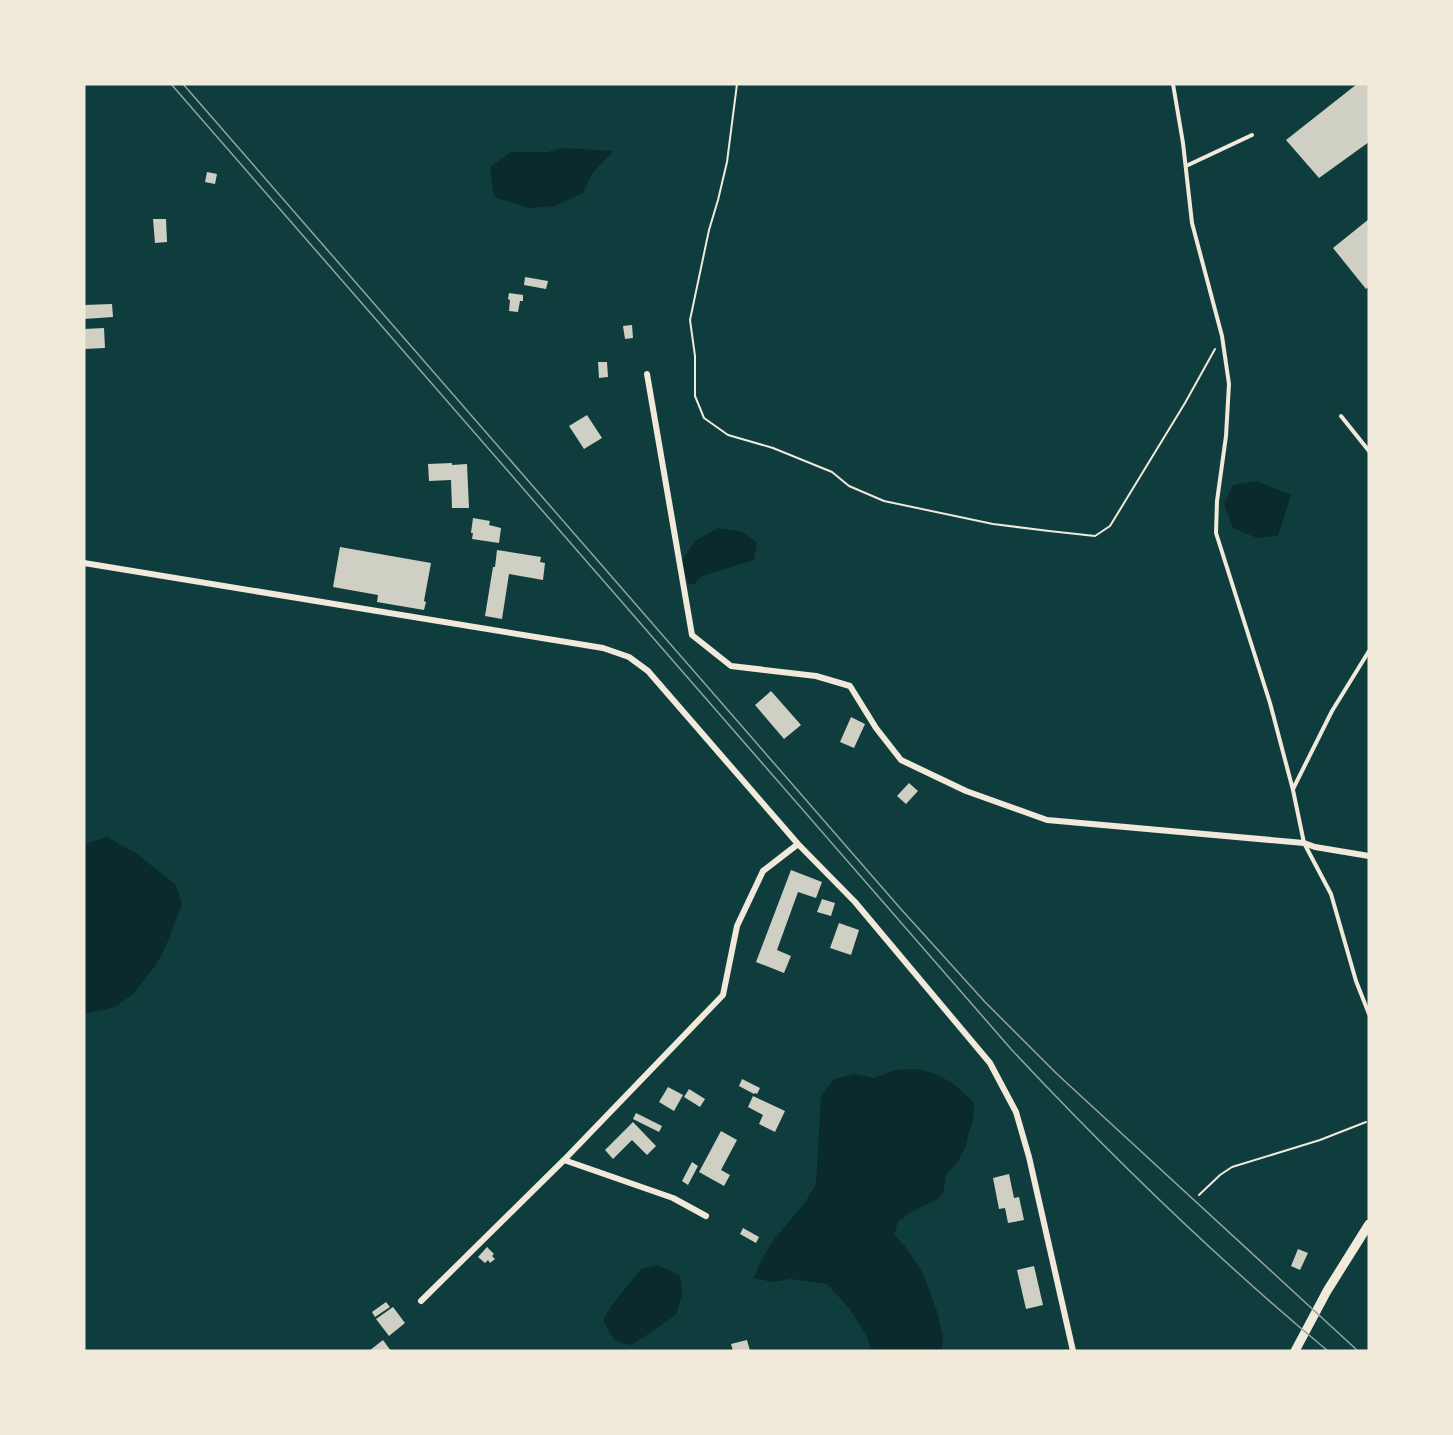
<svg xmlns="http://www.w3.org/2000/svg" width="1453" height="1435" font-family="'Source Sans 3',sans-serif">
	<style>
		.water { fill: #0a2a2b }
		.building { fill: #cfcfc3 }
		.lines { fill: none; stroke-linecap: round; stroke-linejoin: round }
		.path { stroke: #f1e9da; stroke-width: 2 }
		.service { stroke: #f1e9da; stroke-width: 4 }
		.minor { stroke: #f1e9da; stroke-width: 6 }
		.tertiary { stroke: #f1e9da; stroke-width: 9 }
		.tram { stroke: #97a49c; stroke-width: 1.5 }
	</style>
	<rect width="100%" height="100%" fill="#0f3d3e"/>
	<path class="water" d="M564 148 614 151 593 172 583 193 555 206 529 208 494 197 490 167 511 152H547Z
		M1257 481 1291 495 1278 536 1257 538 1233 528 1224 504 1233 485Z
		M718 528 743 532 757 543 754 560 702 576 694 584H688L682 561 695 541Z
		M107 837 137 854 176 885 182 904 165 948 156 965 133 994 115 1007 84 1014V844Z
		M895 1070C904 1070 916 1068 925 1071 945 1075 960 1089 974 1103L973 1121 969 1131 966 1146 957 1163 946 1174 943 1194 936 1200 913 1211 898 1221 894 1235 904 1245 922 1272 937 1311 943 1337 942 1351H872L866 1335 850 1309 827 1284 791 1279 772 1282 754 1278 762 1259 775 1238 804 1204 816 1184 821 1097 834 1079 854 1074 874 1078Z
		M658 1265 680 1276 682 1294 676 1315 632 1345C612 1343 612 1336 603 1320L612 1305 641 1269Z"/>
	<path class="building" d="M1357 84H1369V142L1319 178 1286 140Z
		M207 172 217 174 215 184 205 182Z
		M153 219H166L167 242 155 243Z
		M1369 219V287L1366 289 1333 248Z
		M525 277 548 281 546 289 524 285Z
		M509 293 523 295V301H520L518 312 509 311 510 300 508 299Z
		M112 304 113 317 84 319V305Z
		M632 325 633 338 625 339 623 326Z
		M104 328 105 348 84 349V329Z
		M598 362H607L608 377 599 378Z
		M587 415 602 438 584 449 569 426Z
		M452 463V465L467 464 469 508H452L451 480 429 481 428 464Z
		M473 518 490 521 489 525 501 528 499 543 472 539 473 533H471Z
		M340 547 431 563 424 601 426 602 424 610 377 602 378 595 333 587Z
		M497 550 541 557 540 562 545 563 543 580 509 574 502 619 485 616 493 567H495Z
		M771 691 801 725 784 739 755 705Z
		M851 717 865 724 854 748 840 742Z
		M909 783 918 791 906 804 897 796Z
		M791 870 822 882 816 898 798 892 777 950 791 956 784 973 756 962Z
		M822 899 835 903 831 916 817 912Z
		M839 923 859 930 851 955 830 948Z
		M742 1079 760 1088 757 1094 755 1093 754 1094 739 1086Z
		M668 1087 683 1095 674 1111 659 1102Z
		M689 1089 705 1099 700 1107 684 1097Z
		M753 1096 785 1111 775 1132 759 1124 763 1115 748 1107Z
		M636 1113 662 1126 659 1132 633 1119Z
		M633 1122 656 1146 647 1155 632 1140 613 1159 605 1150Z
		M721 1131 737 1140 721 1170 730 1175 724 1186 699 1172Z
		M692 1162 698 1166 688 1185 682 1181Z
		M1009 1174 1014 1198 1019 1197 1024 1220 1008 1223 1005 1208 999 1209 993 1178Z
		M743 1228 759 1237 756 1243 740 1234Z
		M487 1247 494 1254 492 1256 495 1259 490 1263 488 1260 485 1263 478 1257Z
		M1298 1249 1308 1253 1300 1270 1291 1266Z
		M1034 1266 1043 1305 1026 1309 1017 1270Z
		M386 1302 390 1307 375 1317 372 1312Z
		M393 1307 405 1323 389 1336 376 1319Z
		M383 1340 391 1351H369Z
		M747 1340 750 1351H733L731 1344Z"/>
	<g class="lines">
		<path class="path" d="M737 84 727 162 718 200 709 230 690 320 695 356V396L704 418 728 435 773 448 832 472 849 486 884 501 993 524 1049 531 1095 536 1110 526 1185 403 1215 349
			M1199 1195 1220 1175 1232 1167 1320 1140 1366 1122"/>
		<path class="service" d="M1173 84 1183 143 1192 223 1222 336 1229 384 1226 436 1217 501 1216 533 1270 703 1293 790 1304 843 1331 894 1356 981 1369 1014
			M1186 166 1252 135
			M1341 416 1369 451
			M1293 789 1332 711 1369 651"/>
		<path class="minor" d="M647 374 692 635 731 666 816 676 850 686 876 728 901 760 966 791 1047 820 1304 843 1315 847 1369 856
			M84 563 603 648 629 657 648 671 798 844 855 902 990 1063 1016 1112 1029 1157 1073 1351
			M564 1160 673 1198 706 1216
			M421 1301 564 1160 723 995 737 926 763 871 798 844"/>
		<path class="tertiary" d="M1295 1351 1327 1291 1369 1224"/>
		<path class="tram" d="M171 84 1011 1049C1111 1156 1215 1257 1328 1351
			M183 84 900 908 985 1002 1057 1074 1358 1351"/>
	</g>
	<rect width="1453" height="1435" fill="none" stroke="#f1e9da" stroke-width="171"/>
</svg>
